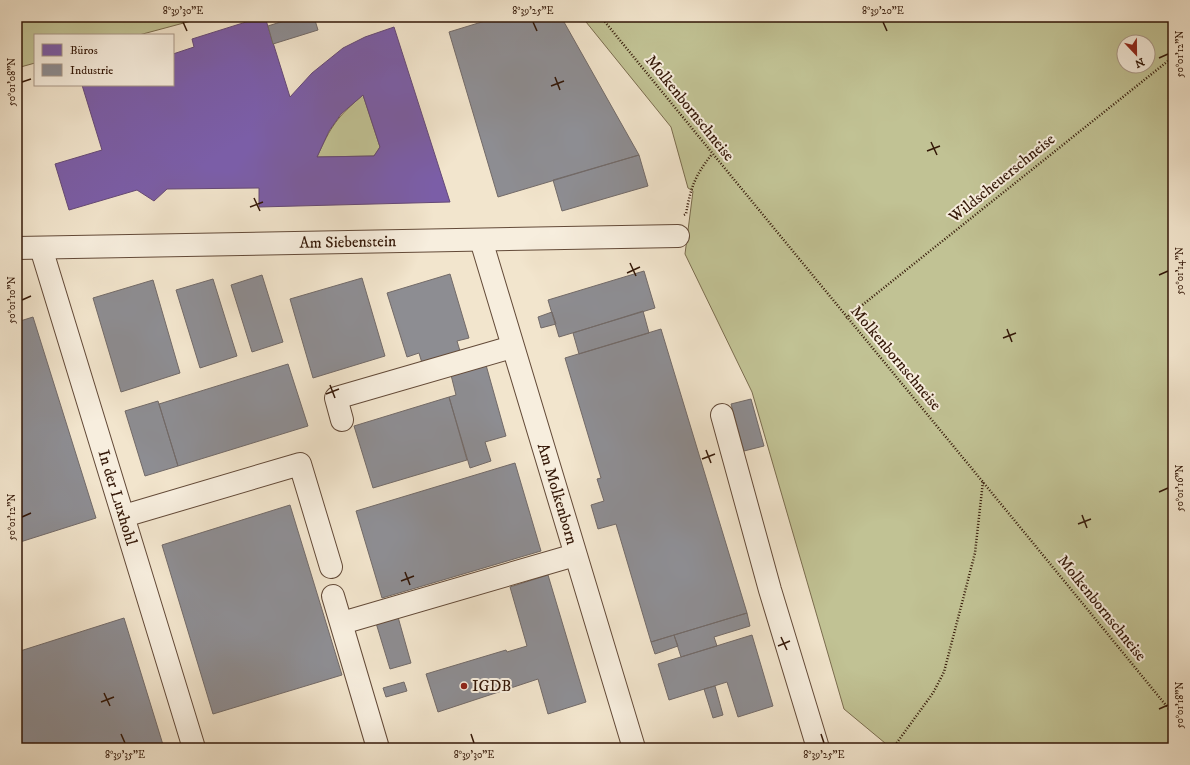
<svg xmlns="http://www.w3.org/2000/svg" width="1190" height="765" font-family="'IM FELL DW Pica',serif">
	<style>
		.green { fill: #c1c294; stroke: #7a6c4e; fill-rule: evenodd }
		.offices { fill: #7b5ea7; stroke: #654977; fill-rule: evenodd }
		.industry { fill: #8d8d92; stroke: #726a68 }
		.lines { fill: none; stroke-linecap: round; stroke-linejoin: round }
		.minor-casing { stroke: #634a38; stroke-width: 24 }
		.path { stroke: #331707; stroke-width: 2.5; stroke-dasharray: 1 2; stroke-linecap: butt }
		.minor { stroke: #f7eede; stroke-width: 22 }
		.ticks { fill: none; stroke: #331707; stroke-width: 1.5 }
		.poi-dot { fill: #8f2418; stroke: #f7eede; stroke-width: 1.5 }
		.labels { text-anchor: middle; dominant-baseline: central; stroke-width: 4; stroke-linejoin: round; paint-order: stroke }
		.street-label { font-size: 16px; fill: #331707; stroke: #f7eede }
		.poi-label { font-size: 16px; fill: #331707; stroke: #f7eede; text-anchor: start }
		.neatline { fill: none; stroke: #331707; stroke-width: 1.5 }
		.ticks-label { font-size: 10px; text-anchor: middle; fill: #331707 }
	</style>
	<rect width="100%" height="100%" fill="#f2e5cd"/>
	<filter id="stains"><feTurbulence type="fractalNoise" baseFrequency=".005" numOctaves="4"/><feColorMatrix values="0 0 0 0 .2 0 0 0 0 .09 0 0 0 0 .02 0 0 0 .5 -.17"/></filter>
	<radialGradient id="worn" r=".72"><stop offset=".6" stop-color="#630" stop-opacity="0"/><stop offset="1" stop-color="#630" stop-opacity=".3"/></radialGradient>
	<path class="green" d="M17 17H206L139 35H35V63L17 68Z
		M582 17H1173V748H891L844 709 752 392 685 254 693 191 688 188 671 127ZM1124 42H1148V66H1124Z
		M363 95 380 147 374 156 317 157C331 126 337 117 363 95Z"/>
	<path class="offices" d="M262 17H265L290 97 312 73 343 48 365 37 394 27 450 202 259 207V188L167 189 154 201 137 190 69 210 55 164 102 150 82 85H173V54L194 47 192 39ZM363 95 380 147 374 156 317 157 329 131 341 114Z"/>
	<path class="industry" d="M296 17H314L318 30 273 44 268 26Z
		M498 17H554L564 22 639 155 498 197 449 32Z
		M639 155 648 186 562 211 553 180Z
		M644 271 655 308 559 337 548 300Z
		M450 274 469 338 457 341 460 351 422 363 419 353 407 357 387 293Z
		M262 275 283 342 252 352 231 285Z
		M362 278 385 356 313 378 290 299Z
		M213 279 237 356 200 368 176 290Z
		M153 280 180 373 121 392 93 298Z
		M643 311 649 333 579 354 573 333Z
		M552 312 556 324 541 328 538 317Z
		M33 317 96 518 17 543V322Z
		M661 329 747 613 651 642 616 524 598 529 591 505 604 501 597 479 601 478 565 358Z
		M288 364 308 426 178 466 159 404Z
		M486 365 506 436 485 442 491 461 470 468 449 397 456 395 451 375Z
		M449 397 467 460 373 488 354 426Z
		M751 399 764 446 744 451 731 404Z
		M158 401 178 466 145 476 125 411Z
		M515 463 541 551 382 598 356 511Z
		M290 505 342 675 213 714 162 545Z
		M548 575 586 702 548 714 538 679 438 712 426 674 506 650 507 652 527 646 510 587Z
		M747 613 750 626 714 637 717 646 681 657 674 635Z
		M398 617 411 663 390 669 376 623Z
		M124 618 164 748H17V652Z
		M674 635 678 646 655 654 651 642Z
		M752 635 773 706 738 717 727 682 669 700 658 664Z
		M404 682 407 691 386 697 383 688Z
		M715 686 723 715 713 718 704 689Z"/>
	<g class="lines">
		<g class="minor-casing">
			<g id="minor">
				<path id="s1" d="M481 240 634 748"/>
				<path id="s2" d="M17 248 678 236"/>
				<path id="s3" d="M41 248 194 748"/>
				<path d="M722 415 770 590 818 748"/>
				<path d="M342 420 336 398 512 347"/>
				<path d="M124 516 300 464 331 567"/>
				<path d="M333 596 378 748"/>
				<path d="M342 623 575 555"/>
			</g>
		</g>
		<path class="path" d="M601 17C791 250 983 481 1173 714
			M684 215 686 214C691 186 695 176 712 154
			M846 318 1173 57
			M893 748 933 693 944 672 975 553 983 481"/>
		<use href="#minor" class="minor"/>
	</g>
	<path class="ticks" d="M183 22 187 31M533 22 537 31M883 22 887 31M1159 58 1168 54M555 77 560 90M22 82 31 79M551 86 564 81M931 142 937 155M927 151 940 146M254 198 260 211M250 207 263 202M630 263 636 276M627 273 640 267M1159 275 1168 271M22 300 31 296M1007 329 1012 342M1003 338 1016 333M330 385 335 398M326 394 339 389M706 450 711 463M702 459 715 454M1159 492 1168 488M1082 515 1087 528M22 517 31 513M1078 524 1091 519M405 572 410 585M401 581 414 576M781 637 787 650M778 646 790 641M104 693 110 706M101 702 114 697M1159 709 1168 705M121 734 125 743M471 734 474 743M821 734 824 743"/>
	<circle class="poi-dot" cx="464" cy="686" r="4"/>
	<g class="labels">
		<g class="street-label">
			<text transform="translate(690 108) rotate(51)">Molkenbornschneise</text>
			<text transform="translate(1002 178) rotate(-39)">Wildscheuerschneise</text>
			<text stroke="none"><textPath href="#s2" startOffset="331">Am Siebenstein</textPath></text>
			<text transform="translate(896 358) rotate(50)">Molkenbornschneise</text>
			<text stroke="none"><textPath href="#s1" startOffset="265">Am Molkenborn</textPath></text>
			<text stroke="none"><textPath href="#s3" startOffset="261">In der Luxhohl</textPath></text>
			<text transform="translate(1102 608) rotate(51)">Molkenbornschneise</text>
		</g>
		<g class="poi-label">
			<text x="472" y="686">IGDB</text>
		</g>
	</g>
	<rect width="1190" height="765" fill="none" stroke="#f2e5cd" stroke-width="44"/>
	<rect x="34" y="34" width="140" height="52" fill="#f7eede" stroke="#a99888"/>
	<rect x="42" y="44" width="20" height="12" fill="#7b5ea7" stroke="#a99888"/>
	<text x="70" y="54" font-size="12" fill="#331707">Büros</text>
	<rect x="42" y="64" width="20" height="12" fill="#8d8d92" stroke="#a99888"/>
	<text x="70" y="74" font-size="12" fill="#331707">Industrie</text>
	<g transform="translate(1136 54) rotate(158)"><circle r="19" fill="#f7eede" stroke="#a99888"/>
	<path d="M0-3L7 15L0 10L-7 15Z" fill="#8f2418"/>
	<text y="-6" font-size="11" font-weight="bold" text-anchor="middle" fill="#331707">N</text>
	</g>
	<rect x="22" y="22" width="1146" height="721" class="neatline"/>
	<g class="ticks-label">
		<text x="183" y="14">8°39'30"E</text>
		<text x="533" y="14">8°39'25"E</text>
		<text x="883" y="14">8°39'20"E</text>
		<text transform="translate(1179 54) rotate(-90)" y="4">50°01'12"N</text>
		<text transform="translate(11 82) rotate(-90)" y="4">50°01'08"N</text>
		<text transform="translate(1179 271) rotate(-90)" y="4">50°01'14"N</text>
		<text transform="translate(11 300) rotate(-90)" y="4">50°01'10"N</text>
		<text transform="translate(1179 488) rotate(-90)" y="4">50°01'16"N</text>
		<text transform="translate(11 517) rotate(-90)" y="4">50°01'12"N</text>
		<text transform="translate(1179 705) rotate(-90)" y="4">50°01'18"N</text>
		<text x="125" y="758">8°39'35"E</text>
		<text x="474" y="758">8°39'30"E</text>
		<text x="824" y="758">8°39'25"E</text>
	</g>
	<rect width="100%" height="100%" filter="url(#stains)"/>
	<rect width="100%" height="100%" fill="url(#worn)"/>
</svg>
